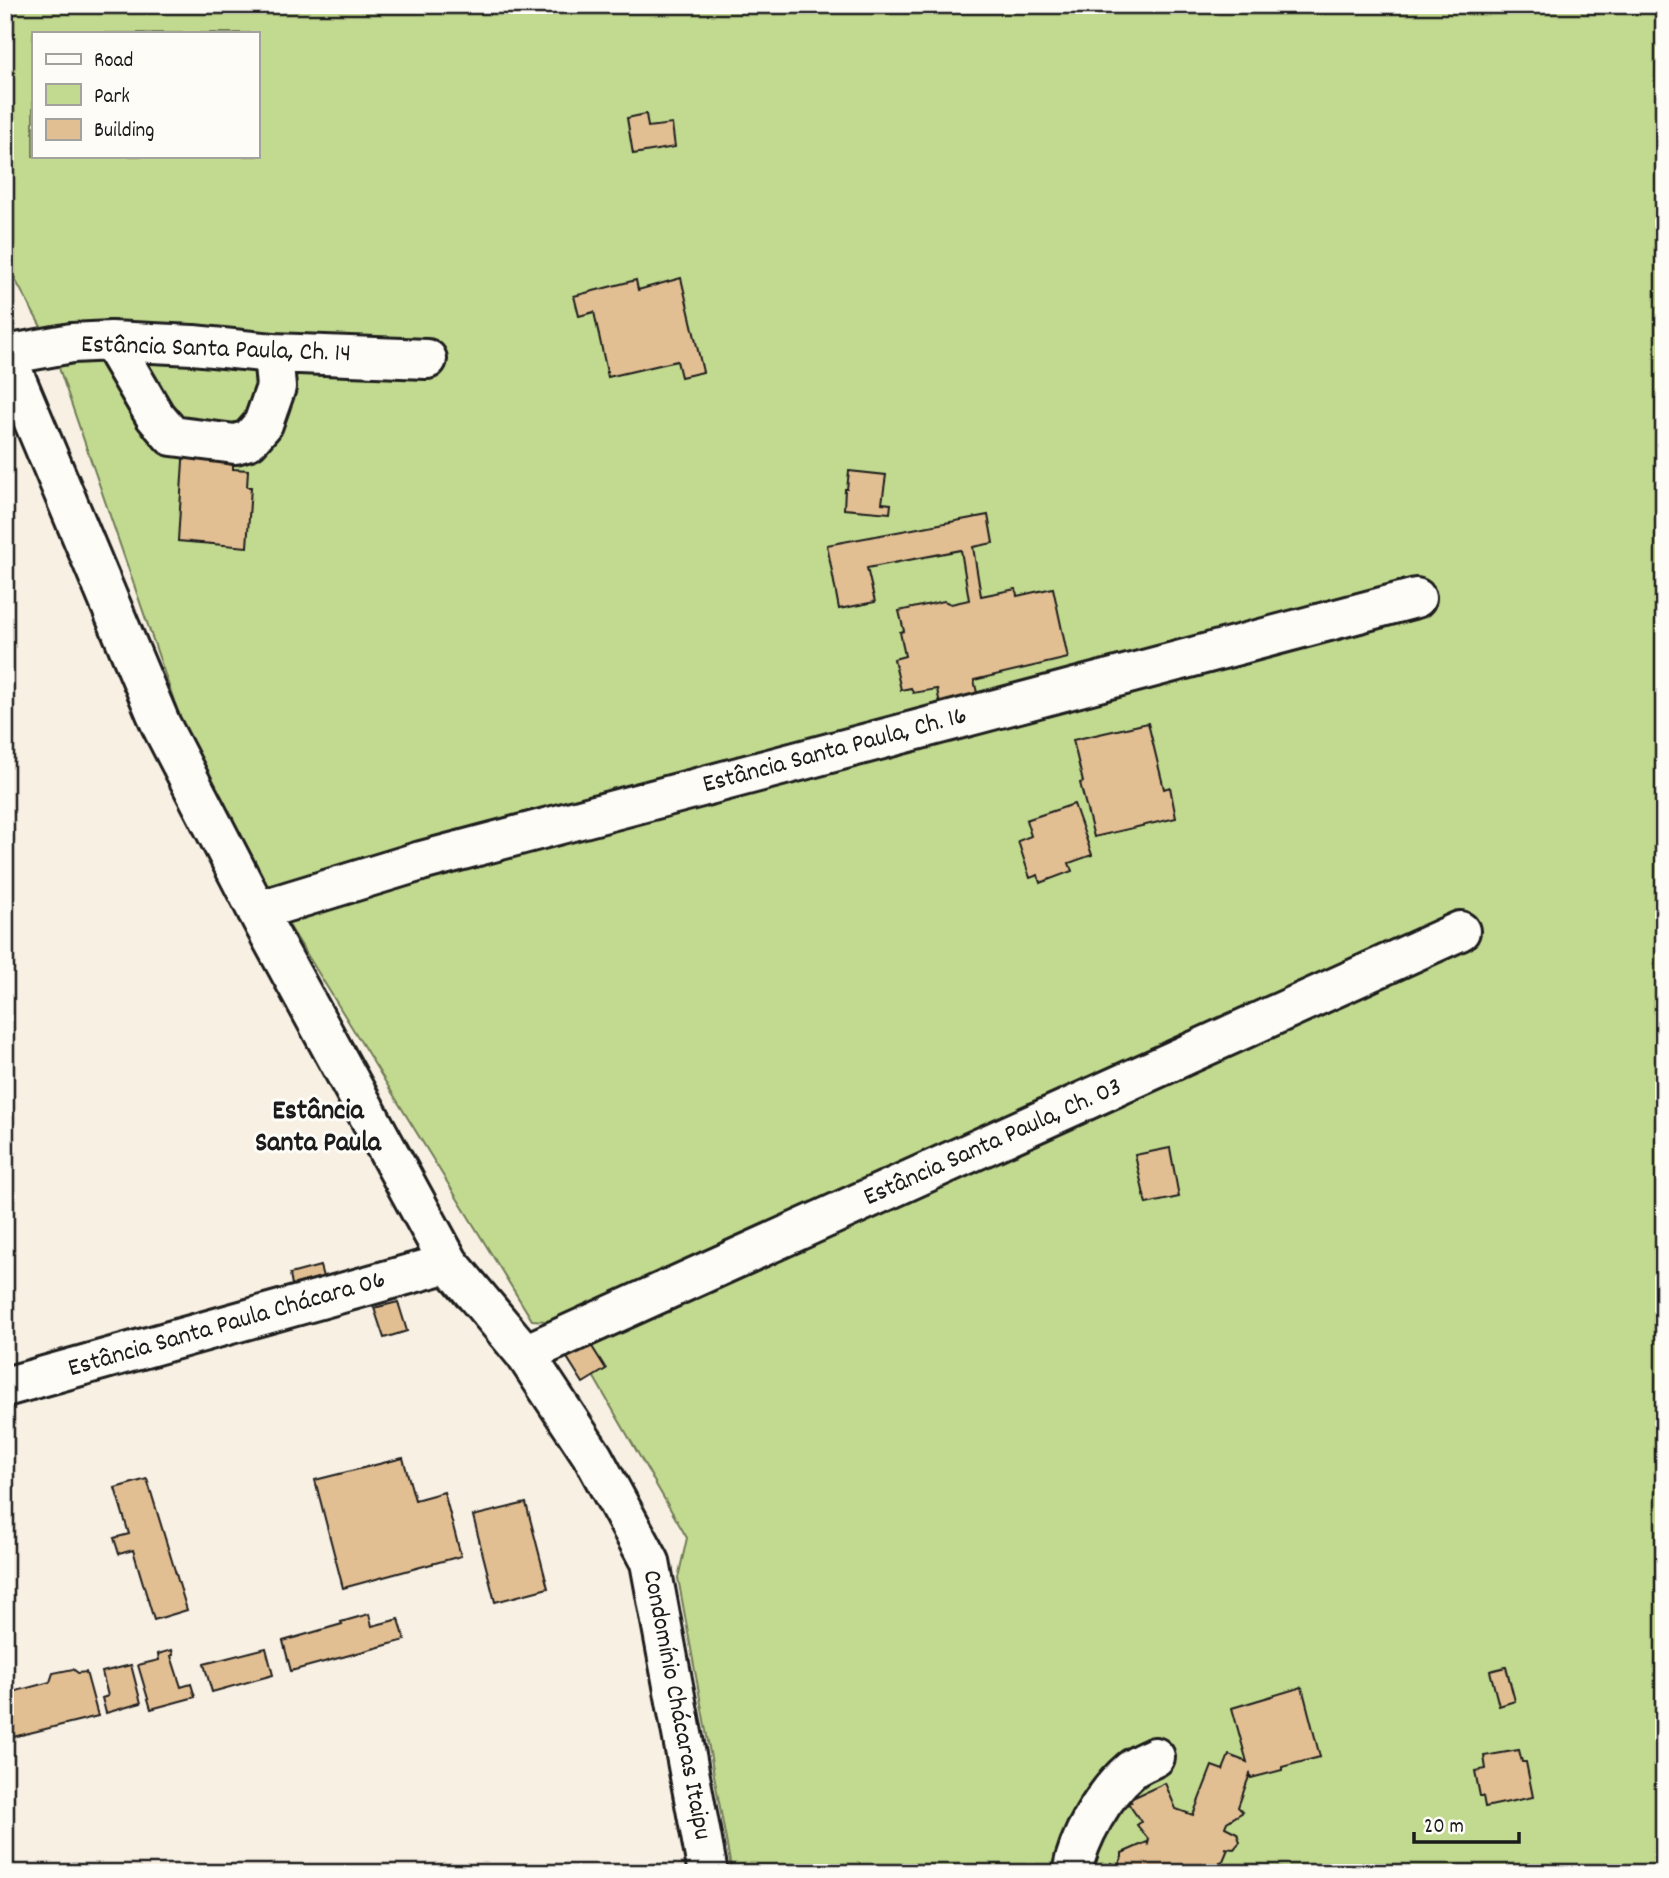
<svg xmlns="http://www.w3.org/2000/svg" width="1669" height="1878" font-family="Dekko,sans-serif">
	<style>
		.green { fill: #c2da90; stroke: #6f7b56; stroke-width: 2; fill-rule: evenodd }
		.building { fill: #e2bf93; stroke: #1c1c1c; stroke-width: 2 }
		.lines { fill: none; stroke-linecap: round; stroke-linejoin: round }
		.minor-casing { stroke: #1c1c1c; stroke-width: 44 }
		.minor { stroke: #fdfcf7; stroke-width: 38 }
		.labels { text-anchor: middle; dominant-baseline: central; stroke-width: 6; stroke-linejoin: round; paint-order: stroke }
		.street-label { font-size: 26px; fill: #1c1c1c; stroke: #fdfcf7 }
		.neighbourhood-label { font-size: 28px; font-weight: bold; fill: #1c1c1c; stroke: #fdfcf7 }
	</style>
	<rect width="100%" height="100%" fill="#f8f0e3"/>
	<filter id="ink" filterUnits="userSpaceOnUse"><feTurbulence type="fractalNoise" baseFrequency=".0143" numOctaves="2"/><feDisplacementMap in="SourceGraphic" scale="14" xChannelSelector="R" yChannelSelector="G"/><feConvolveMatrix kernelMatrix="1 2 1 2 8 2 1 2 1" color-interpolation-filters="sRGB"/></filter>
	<g filter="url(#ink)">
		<path class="green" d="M5 5H1664V1873H732L678 1578 687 1538 562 1322 532 1320 260 878 188 741 51 345 5 261ZM33 33H257V156H33Z"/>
		<path class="building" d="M646 114 648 127 672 124 675 147 633 154 627 118Z
			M681 278 703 372 681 377 677 361 608 377 594 312 579 316 574 296 636 280 638 290Z
			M184 445 229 450V464L233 465V469L248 470 247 487H251L247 547 178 541Z
			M849 471 886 475 882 503 891 504 890 513 844 509 845 489H847Z
			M988 515 993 543 973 547 981 596 1016 589 1017 596 1053 588 1068 658 974 680 978 697 940 705 937 689 913 693 911 688 901 690 894 659 905 656 900 632 904 631 899 611 944 601 951 604 969 600 961 550 867 568 875 602 839 609 827 545Z
			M1148 723 1164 789 1170 787 1176 818 1094 837 1080 783 1083 782 1073 740Z
			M1074 804 1092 855 1069 863 1072 871 1040 883 1038 875 1030 878 1018 841 1031 836 1026 820Z
			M1170 1148 1179 1197 1146 1204 1135 1155Z
			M320 1266 323 1277 292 1285 290 1274Z
			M398 1302 407 1331 384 1338 374 1308Z
			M589 1342 606 1369 583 1383 566 1356Z
			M403 1458 415 1500 444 1492 461 1556 343 1588 315 1480Z
			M147 1479 187 1610 154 1620 133 1550 119 1554 114 1538 129 1534 115 1488Z
			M526 1503 548 1588 495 1602 473 1516Z
			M369 1614 372 1626 399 1619 405 1640 291 1671 283 1641 342 1624 341 1622Z
			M266 1648 273 1675 212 1692 204 1664Z
			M172 1650 173 1655 171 1656 181 1687 191 1684 195 1697 151 1709 138 1665 159 1660 158 1654Z
			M131 1665 141 1703 106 1713 102 1698 108 1696 102 1672Z
			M1506 1667 1515 1701 1499 1706 1490 1671Z
			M73 1669 78 1673 86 1672 98 1716 9 1738 5 1722V1694L50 1682 53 1673Z
			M1302 1687 1320 1757 1282 1767V1770L1251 1778 1250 1774 1238 1807 1243 1812 1227 1822 1225 1827 1237 1833 1240 1842 1234 1849 1224 1848 1228 1849 1223 1861 1220 1862 1225 1873H1107L1111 1863 1118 1866 1122 1857V1853L1147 1842 1148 1844 1149 1840 1137 1825 1141 1822 1128 1803 1131 1802 1128 1800 1165 1783 1176 1809 1193 1815 1212 1766 1223 1770 1229 1755 1247 1762 1232 1708Z
			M1519 1750 1522 1762H1526L1533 1797 1485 1807 1483 1796H1480L1475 1771 1486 1769 1484 1756Z"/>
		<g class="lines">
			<g class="minor-casing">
				<path id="minor" d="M111 341 155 416 172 436 235 444 249 440 263 424 276 387 273 353
					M5 353 161 725 265 926 449 1263 525 1354 593 1457 650 1562 708 1873
					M6 355 72 343 111 341 193 345 273 353 427 359
					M257 911 421 861 1416 598
					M525 1354 1460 931
					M5 1387 449 1263
					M1072 1873C1078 1838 1104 1793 1131 1770 1138 1764 1147 1761 1155 1757"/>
			</g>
			<use href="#minor" class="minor"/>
		</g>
	</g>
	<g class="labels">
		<g class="street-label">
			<text transform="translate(216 350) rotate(2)">Estância Santa Paula, Ch. 14</text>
			<text transform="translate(835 751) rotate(-15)">Estância Santa Paula, Ch. 16</text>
			<text transform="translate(993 1143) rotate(-24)">Estância Santa Paula, Ch. 03</text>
			<text transform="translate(227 1325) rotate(-16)">Estância Santa Paula Chácara 06</text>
			<text transform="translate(676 1705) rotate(79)">Condomínio Chácaras Itaipu</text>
		</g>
		<g class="neighbourhood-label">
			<text x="318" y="1113">Estância<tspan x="318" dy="32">Santa Paula</tspan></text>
		</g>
	</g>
	<rect width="1669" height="1878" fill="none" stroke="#fdfcf7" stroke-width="28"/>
	<rect x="14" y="14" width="1641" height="1850" fill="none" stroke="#1c1c1c" stroke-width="2.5" filter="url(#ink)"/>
	<rect x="32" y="32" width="228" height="126" fill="#fdfcf7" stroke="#a3a29f" stroke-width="2"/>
	<rect x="46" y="54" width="35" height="10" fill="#fdfcf7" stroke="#a3a29f" stroke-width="2"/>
	<text x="94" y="66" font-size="21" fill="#1c1c1c">Road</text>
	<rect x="46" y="84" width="35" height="21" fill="#c2da90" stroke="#a3a29f" stroke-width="2"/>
	<text x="94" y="102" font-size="21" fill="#1c1c1c">Park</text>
	<rect x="46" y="119" width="35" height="21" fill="#e2bf93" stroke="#a3a29f" stroke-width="2"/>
	<text x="94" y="136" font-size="21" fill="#1c1c1c">Building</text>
	<path d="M1414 1832v10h105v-10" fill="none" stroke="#1c1c1c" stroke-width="3.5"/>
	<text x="1424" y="1832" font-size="21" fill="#1c1c1c" stroke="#fdfcf7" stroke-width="5" paint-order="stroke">20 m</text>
</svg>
